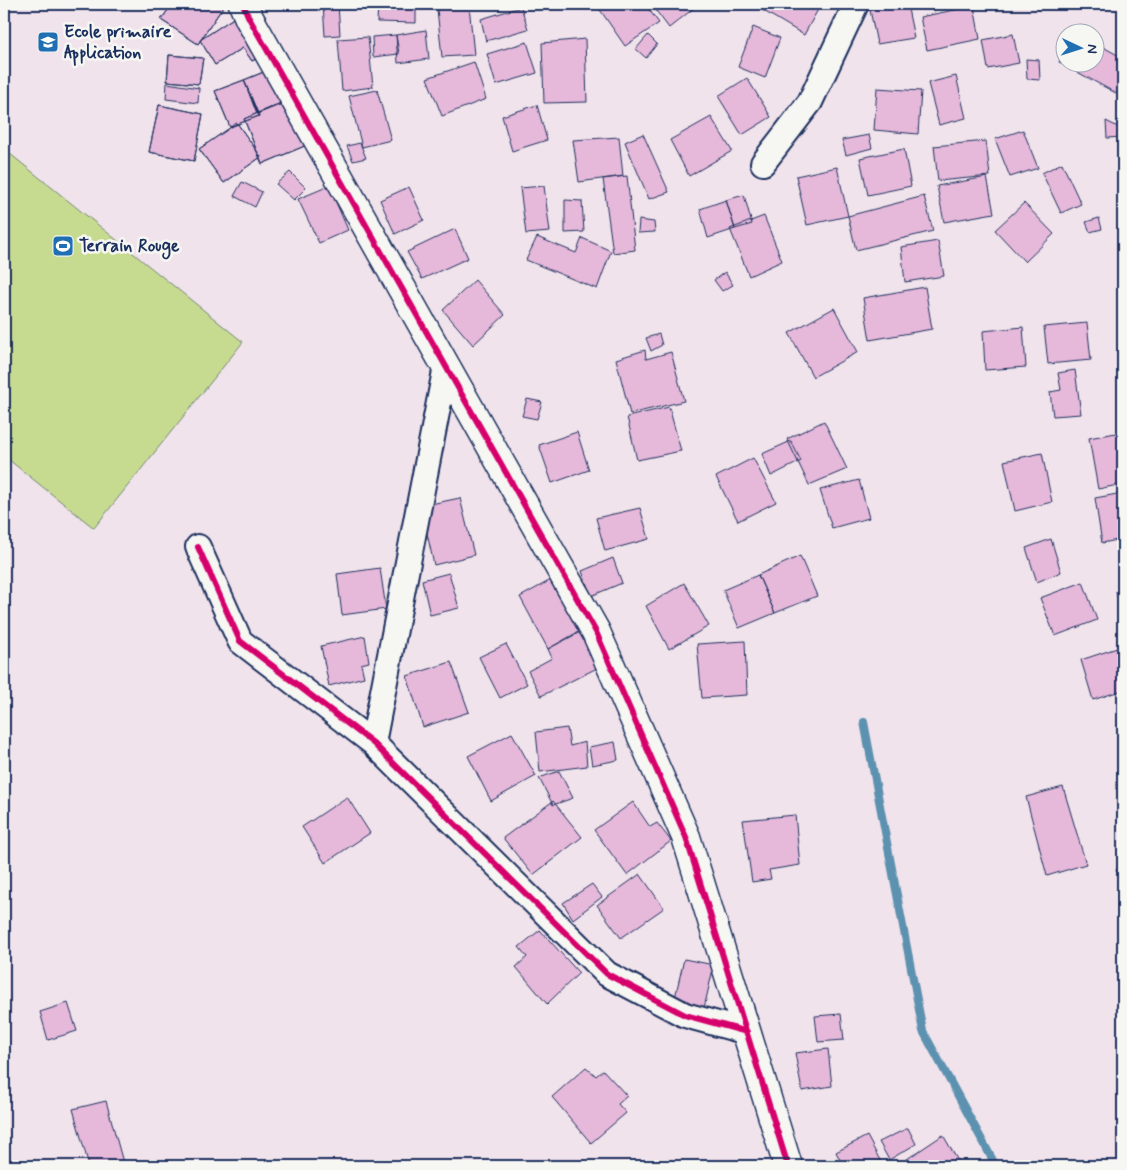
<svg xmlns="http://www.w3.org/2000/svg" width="1127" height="1170" font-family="Mynerve,sans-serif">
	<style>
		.green { fill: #c7db90; stroke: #718577 }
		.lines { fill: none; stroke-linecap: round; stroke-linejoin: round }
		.stream { stroke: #5c91b0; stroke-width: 8 }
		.building { fill: #e6b8da; stroke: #1b2f5e }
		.minor-casing { stroke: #1b2f5e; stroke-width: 28 }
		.tertiary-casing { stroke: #1b2f5e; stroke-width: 31 }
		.minor { stroke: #f6f6f2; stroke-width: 24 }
		.tertiary { stroke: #f6f6f2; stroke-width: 28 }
		.cycleway-casing { stroke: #f6f6f2; stroke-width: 9 }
		.cycleway { stroke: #d6006c; stroke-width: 6 }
		.labels { text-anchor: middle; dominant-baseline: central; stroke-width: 5; stroke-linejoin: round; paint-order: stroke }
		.poi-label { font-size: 18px; font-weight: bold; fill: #1b2f5e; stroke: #f6f6f2; text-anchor: start }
	</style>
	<rect width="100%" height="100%" fill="#f1e3eb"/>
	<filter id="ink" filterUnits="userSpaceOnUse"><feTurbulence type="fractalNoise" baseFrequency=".02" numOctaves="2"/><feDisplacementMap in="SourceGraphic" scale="10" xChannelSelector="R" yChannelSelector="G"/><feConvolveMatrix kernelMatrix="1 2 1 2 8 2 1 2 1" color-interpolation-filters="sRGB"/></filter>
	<g filter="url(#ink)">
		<path class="green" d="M4 149 243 342 94 528 4 456Z"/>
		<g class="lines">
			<path class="stream" d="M864 722 923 1031 996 1166"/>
		</g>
		<path class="building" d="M172 4H225L198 44 161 20Z
			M172 4H225L198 44 161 20Z
			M323 4H338L340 35 325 36Z
			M378 4H416V23L377 22Z
			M596 4H645L659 23 625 46Z
			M651 4H699L669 28Z
			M752 4H821L804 35Z
			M874 4H907L914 38 877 44 869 5Z
			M469 5 474 55 442 57 437 9Z
			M974 6 980 39 927 50 920 17Z
			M521 7 528 29 486 41 481 19Z
			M241 13 266 54 252 61 243 48 215 65 200 40Z
			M241 13 266 54 252 61 243 48 215 65 200 40Z
			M753 27 780 38 765 78 738 67Z
			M426 30 429 59 398 63 396 35Z
			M1013 34 1019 63 988 69 983 40Z
			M4 35 8 53 4 54Z
			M396 35 399 54 373 57 372 37Z
			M648 35 657 44 646 58 636 49Z
			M368 37 373 87 342 91 338 39Z
			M585 39 587 102 544 103 542 43Z
			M527 42 537 73 496 85 487 54Z
			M1094 42 1123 58V97L1059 62 1064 52V62H1094Z
			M169 55 203 58 199 84 167 81Z
			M169 55 203 58 199 84 167 81Z
			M1026 59 1039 60 1040 80 1027 79Z
			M474 62 486 99 442 116 427 78Z
			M271 69 284 103 257 114 244 80Z
			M271 69 284 103 257 114 244 80Z
			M956 76 966 118 939 125 928 83Z
			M747 78 771 117 742 135 718 96Z
			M244 80 259 116 230 127 215 91Z
			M244 80 259 116 230 127 215 91Z
			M167 83 199 88 198 103 166 99Z
			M877 88 921 91 918 134 874 130Z
			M377 90 391 140 362 147 349 96Z
			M290 99 289 116 295 127 299 125 307 145 262 164 244 119Z
			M290 99 289 116 295 127 299 125 307 145 262 164 244 119Z
			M159 105 203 114 194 161 149 152Z
			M159 105 203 114 194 161 149 152Z
			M537 105 547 140 512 151 502 116Z
			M711 117 732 151 689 176 670 140Z
			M1106 121 1122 129 1123 137 1107 138Z
			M237 123 261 157 224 183 199 149Z
			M237 123 261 157 224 183 199 149Z
			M1023 130 1038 168 1010 177 995 139Z
			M643 134 669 192 649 199 625 142Z
			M869 135 872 148 846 155 842 140Z
			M619 137 623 176 579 182 573 140Z
			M986 141 990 176 938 181 934 146Z
			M360 143 366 158 353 161 347 146Z
			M904 149 911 186 868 195 860 158Z
			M1062 163 1081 204 1061 213 1042 173Z
			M837 167 848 216 807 225 796 176Z
			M290 172 306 188 294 200 276 184Z
			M627 176 635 250 613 253 603 179Z
			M987 177 994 213 944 222 937 186Z
			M242 182 262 192 255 207 234 196Z
			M329 186 348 230 319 243 298 199Z
			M544 186 550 232 526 234 520 188Z
			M409 187 424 220 395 234 380 200Z
			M744 195 752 224 735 229 726 200Z
			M924 196 933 231 856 250 848 216Z
			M565 200 582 201 584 232 565 233Z
			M726 200 735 229 708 238 700 209Z
			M1024 203 1054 234 1025 262 995 230Z
			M764 216 782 261 749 276 730 229Z
			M1099 218 1102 229 1090 232 1086 222Z
			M639 220 654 222 655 232 638 233Z
			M455 229 468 258 422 279 407 252Z
			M537 237 576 253 582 238 611 251 597 289 526 260Z
			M938 241 944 276 905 282 901 247Z
			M725 272 733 285 722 291 714 280Z
			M475 280 505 315 473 345 443 310Z
			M925 287 932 329 870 340 863 298Z
			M834 308 858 352 813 377 789 333Z
			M1087 323 1091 360 1048 364 1044 327Z
			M1023 327 1026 367 985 370 983 331Z
			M659 334 662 345 651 351 646 338Z
			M645 350 646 359 671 352 684 401 630 414 616 359Z
			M1075 370 1081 414 1053 416 1050 392 1061 390 1058 373Z
			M527 399 542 402 537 419 522 416Z
			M669 407 681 451 637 460 627 417Z
			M824 421 847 469 809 485 787 439Z
			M577 432 589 470 552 483 539 445Z
			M1121 432 1123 446V484L1098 489 1089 438Z
			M791 441 801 461 771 476 762 454Z
			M1042 453 1052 502 1015 511 1004 461Z
			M753 458 776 502 738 521 716 477Z
			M859 480 869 518 832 528 820 490Z
			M1123 493V539L1102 543 1095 498Z
			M460 498 474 555 434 565 421 506Z
			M640 508 649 539 605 551 596 518Z
			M1051 539 1061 572 1037 582 1026 548Z
			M800 556 817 596 775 613 758 575Z
			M613 558 622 583 591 596 582 571Z
			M380 568 386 609 342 615 337 574Z
			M449 573 459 608 430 615 422 580Z
			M758 575 775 613 739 628 723 590Z
			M558 576 585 628 548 649 520 597Z
			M1083 582 1097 620 1055 636 1040 598Z
			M684 583 709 626 669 649 646 606Z
			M1123 589V606L1119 607 1116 591Z
			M584 630 601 666 541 696 528 671 552 658 548 649Z
			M365 636 369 662 361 664 364 677 329 686 321 646Z
			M745 641 747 695 702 698 697 644Z
			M506 644 527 684 500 698 479 657Z
			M1123 646V690L1093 700 1081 660Z
			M451 662 469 712 423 727 407 676Z
			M567 728 570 746 585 742 587 766 540 772 536 732Z
			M512 733 536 776 491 801 468 756Z
			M615 742 618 760 592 765 589 747Z
			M559 771 573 798 553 805 539 778Z
			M1063 787 1086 864 1047 876 1026 797Z
			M347 797 370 833 325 863 302 827Z
			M553 801 582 837 533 875 503 838Z
			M633 802 650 827 657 823 671 841 627 875 594 830Z
			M795 815 800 865 769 870 771 879 752 882 743 820Z
			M1123 854V874L1116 871Z
			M640 874 664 908 621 938 597 905Z
			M592 884 602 897 573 919 563 903Z
			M540 930 579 973 547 1004 516 967 527 957 519 947Z
			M684 959 714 965 704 1008 674 1002Z
			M68 1003 77 1031 48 1040 40 1012Z
			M841 1014 844 1040 818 1042 815 1016Z
			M828 1049 832 1086 802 1091 795 1053Z
			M586 1067 596 1076 603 1070 627 1096 618 1104 626 1113 591 1143 552 1097Z
			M106 1101 124 1166H89L73 1109Z
			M908 1128 916 1144 889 1160 879 1142Z
			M943 1135 961 1166H908L904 1161Z
			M867 1136 883 1166H843L836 1152Z"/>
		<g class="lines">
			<g class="minor-casing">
				<path id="minor" d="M763 163 810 102 856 4
					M198 547 240 641 373 743 607 974 685 1015 747 1032
					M373 743 446 366"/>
			</g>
			<g class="tertiary-casing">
				<path id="tertiary" d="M243 4 249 18 596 632 686 837 788 1166"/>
			</g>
			<use href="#minor" class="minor"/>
			<use href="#tertiary" class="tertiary"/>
			<g class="cycleway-casing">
				<path id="cycleway" d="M243 4 249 18 596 632 686 837 788 1166
					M198 547 240 641 373 743 607 974 685 1015 747 1032"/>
			</g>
			<use href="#cycleway" class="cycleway"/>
		</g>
	</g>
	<defs>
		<g id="school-square" transform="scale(1.125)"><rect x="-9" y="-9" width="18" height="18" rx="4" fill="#1f6fb2" stroke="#f6f6f2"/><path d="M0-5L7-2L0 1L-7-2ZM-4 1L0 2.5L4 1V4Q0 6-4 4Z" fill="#fff"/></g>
		<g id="stadium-square" transform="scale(1.125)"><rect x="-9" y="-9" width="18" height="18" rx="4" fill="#1f6fb2" stroke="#f6f6f2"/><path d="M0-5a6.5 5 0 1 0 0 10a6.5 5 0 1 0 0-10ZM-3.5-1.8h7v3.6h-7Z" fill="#fff"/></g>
	</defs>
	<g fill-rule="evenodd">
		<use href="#school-square" x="48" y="42"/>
		<use href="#stadium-square" x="63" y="246"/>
	</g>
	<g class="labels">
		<g class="poi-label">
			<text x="64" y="32">Ecole primaire<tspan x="64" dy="21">Application</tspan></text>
			<text x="79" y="246">Terrain Rouge</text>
		</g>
	</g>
	<rect width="1127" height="1170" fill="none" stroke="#f6f6f2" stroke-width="20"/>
	<rect x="10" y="10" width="1107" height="1150" fill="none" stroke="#1b2f5e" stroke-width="2" filter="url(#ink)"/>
	<g transform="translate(1080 48) rotate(94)"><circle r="24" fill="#f6f6f2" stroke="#9ea6b7"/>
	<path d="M0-4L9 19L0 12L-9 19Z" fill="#1f6fb2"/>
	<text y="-8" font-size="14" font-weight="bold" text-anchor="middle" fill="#1b2f5e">N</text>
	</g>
</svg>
